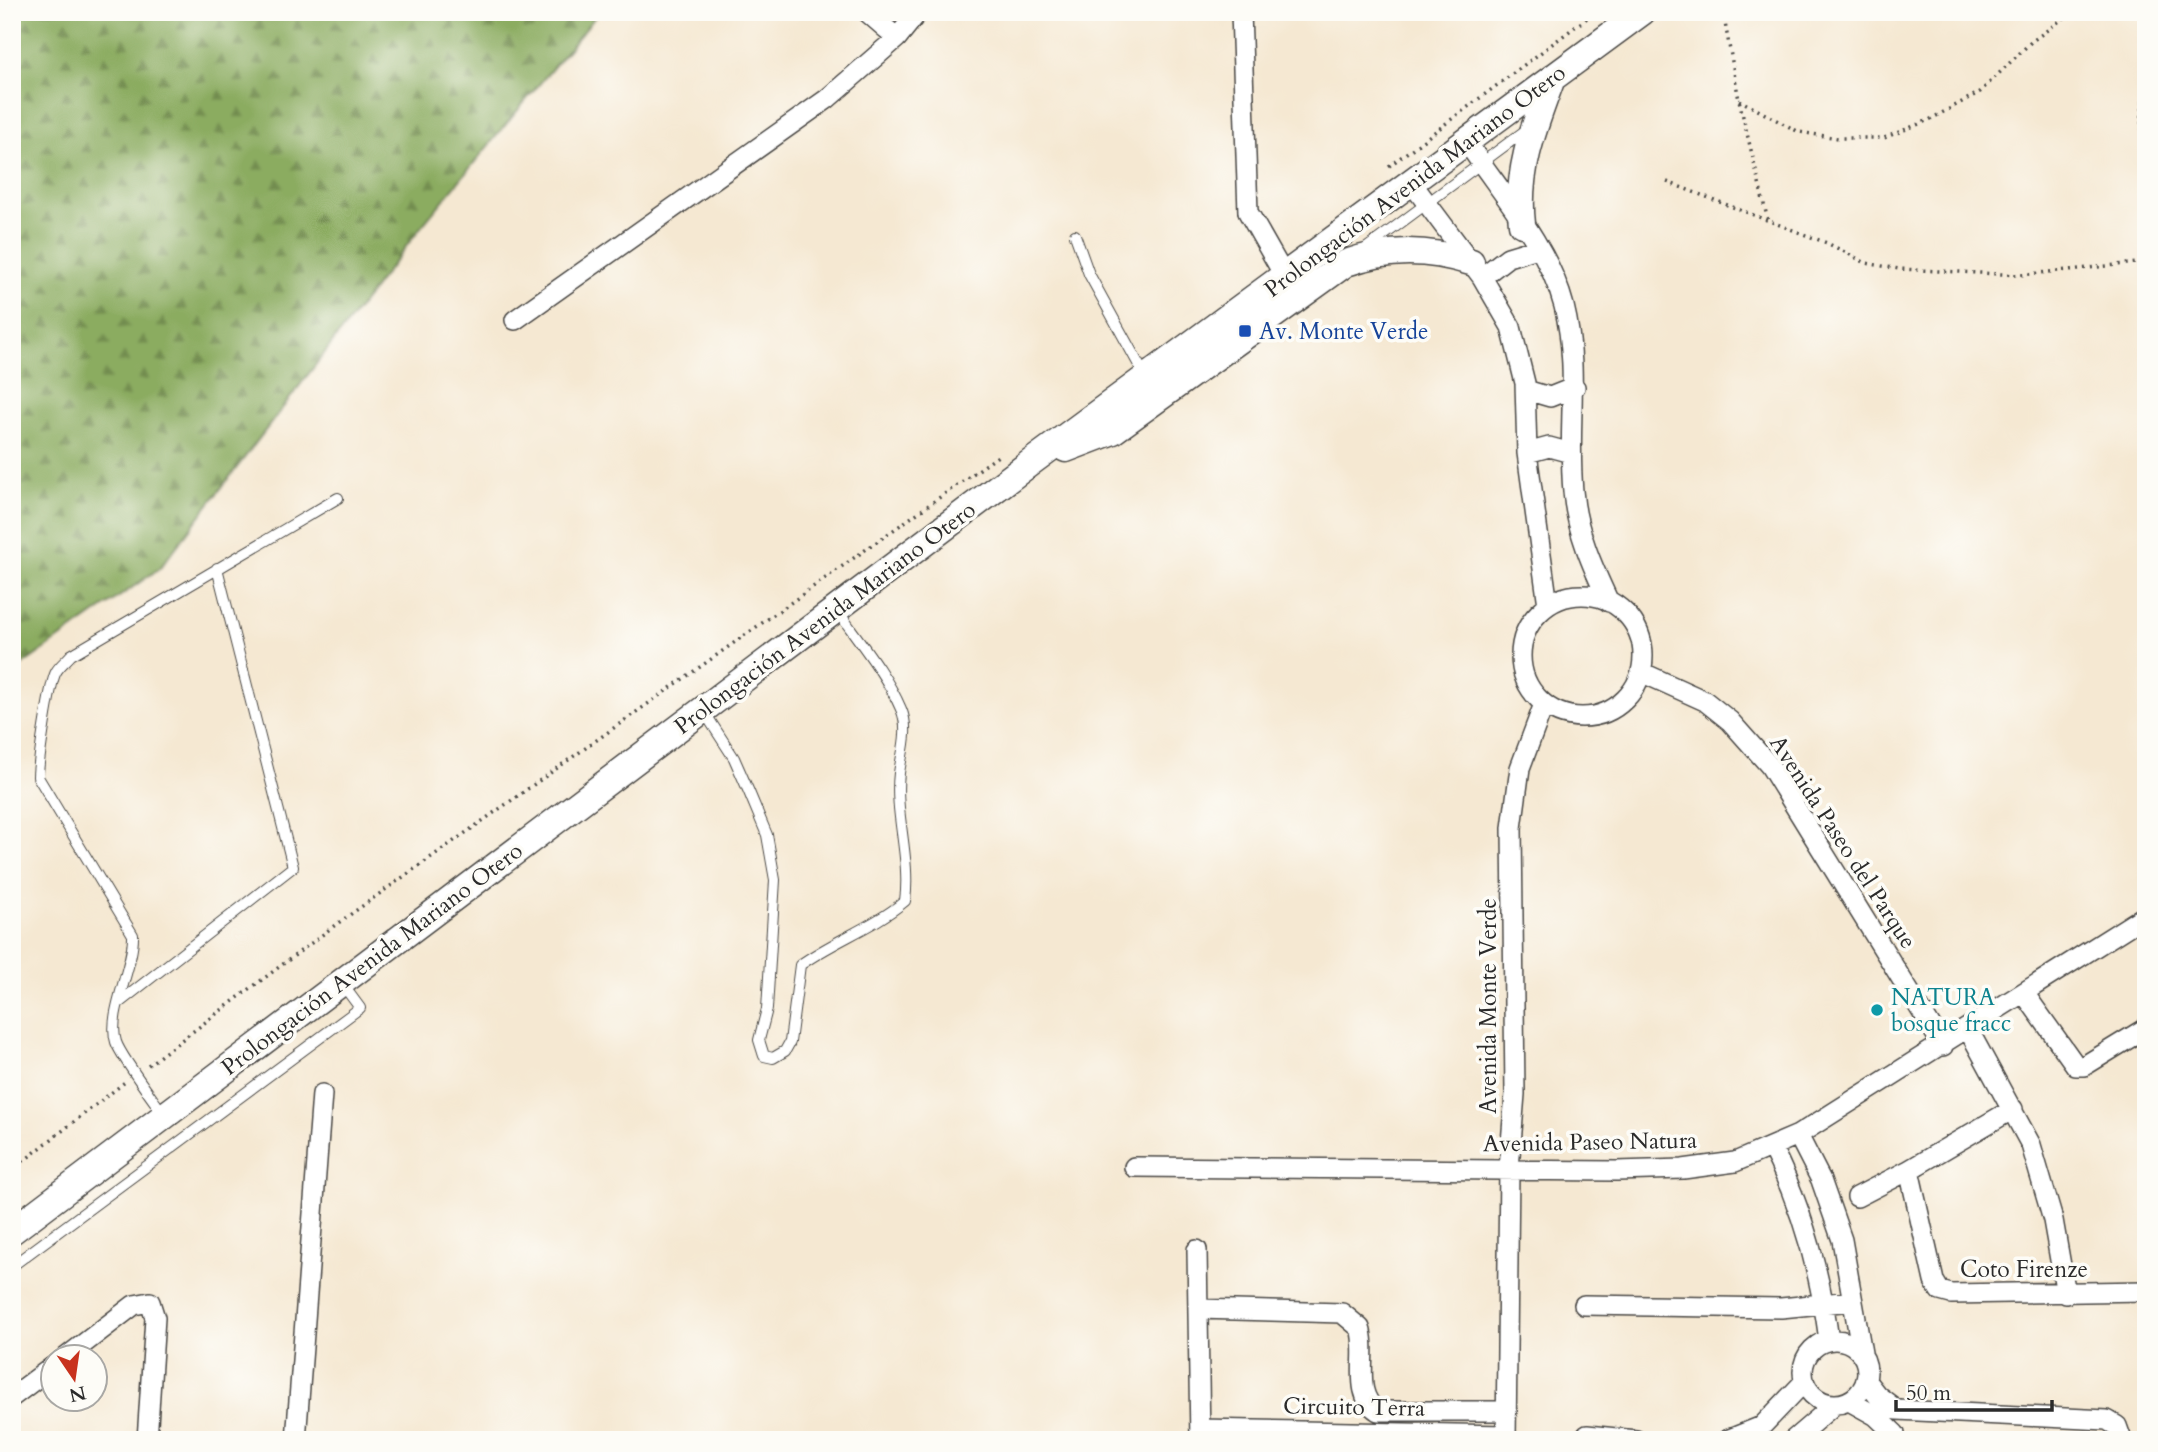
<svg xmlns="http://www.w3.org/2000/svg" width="2158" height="1452" font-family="Cardo,serif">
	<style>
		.forest { fill: url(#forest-firs); stroke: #5b6c46; stroke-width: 2 }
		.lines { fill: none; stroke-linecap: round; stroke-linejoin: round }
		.lane-casing { stroke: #494744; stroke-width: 12 }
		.street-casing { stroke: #494744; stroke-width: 22 }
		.secondary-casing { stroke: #494744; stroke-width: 29 }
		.path { stroke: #494744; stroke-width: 3.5; stroke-dasharray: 2 5; stroke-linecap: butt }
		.lane { stroke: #fff; stroke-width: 10 }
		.street { stroke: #fff; stroke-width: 19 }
		.secondary { stroke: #fff; stroke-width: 26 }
		.transit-dot { fill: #1a4fb4; stroke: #fdfcf7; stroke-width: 2.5 }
		.culture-dot { fill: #0f9aa8; stroke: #fdfcf7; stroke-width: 2.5 }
		.labels { text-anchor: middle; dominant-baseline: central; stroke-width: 7; stroke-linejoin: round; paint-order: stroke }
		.street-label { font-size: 23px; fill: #2b2b2b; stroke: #fdfcf7 }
		.transit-label { font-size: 23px; fill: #164399; stroke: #fdfcf7; text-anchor: start }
		.culture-label { font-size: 23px; fill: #0d838f; stroke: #fdfcf7; text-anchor: start }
	</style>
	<defs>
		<pattern id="forest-firs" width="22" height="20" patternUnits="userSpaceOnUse" patternTransform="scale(1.75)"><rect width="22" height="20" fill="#8bac60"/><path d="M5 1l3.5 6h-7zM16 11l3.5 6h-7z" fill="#728c4f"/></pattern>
	</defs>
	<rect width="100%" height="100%" fill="#fdfcf7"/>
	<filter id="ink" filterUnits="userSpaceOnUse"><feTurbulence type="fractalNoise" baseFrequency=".0143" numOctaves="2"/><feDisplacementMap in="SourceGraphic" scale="14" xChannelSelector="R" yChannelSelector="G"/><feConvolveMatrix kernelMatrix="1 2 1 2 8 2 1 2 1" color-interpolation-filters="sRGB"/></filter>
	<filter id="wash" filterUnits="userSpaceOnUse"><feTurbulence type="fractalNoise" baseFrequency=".00686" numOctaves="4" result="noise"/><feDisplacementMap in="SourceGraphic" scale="28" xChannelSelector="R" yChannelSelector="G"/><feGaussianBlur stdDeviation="1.57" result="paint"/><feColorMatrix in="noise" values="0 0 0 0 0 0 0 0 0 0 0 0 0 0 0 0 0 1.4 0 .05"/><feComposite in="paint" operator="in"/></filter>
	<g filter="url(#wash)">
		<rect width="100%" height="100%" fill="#f5e8d2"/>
		<path class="forest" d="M12 12H599L421 227 160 568 12 672Z"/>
	</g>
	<g filter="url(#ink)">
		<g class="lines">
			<g class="lane-casing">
				<path id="lane" d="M1075 235 1089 274 1145 376
					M1364 250 1526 130
					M703 710 734 758 749 792 767 835 775 880 767 1009 759 1040 764 1056 773 1058 785 1051 790 1042 800 965C833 941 874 927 905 901 911 858 894 813 899 773 902 752 910 729 901 709 886 674 859 641 837 610
					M120 1002 293 867 217 568
					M164 1115C153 1099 121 1057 116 1042 107 1014 134 966 133 935L38 777C38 763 50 682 56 672 59 666 66 661 71 655L338 498
					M12 1266 360 1008 343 985"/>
			</g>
			<g class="street-casing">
				<path id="street" d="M867 12 897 38
					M1241 12 1248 212 1285 277
					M1466 141C1500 192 1548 245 1564 306 1580 370 1567 427 1573 491 1576 530 1593 568 1609 602
					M1411 182 1482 277 1511 327 1525 383 1527 453 1548 605
					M1482 277 1508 257 1538 248
					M515 320 827 99 897 38 918 12
					M1526 390 1550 397 1575 387
					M1527 453 1549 447 1571 453
					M1521 656a61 61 0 1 1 122 0a61 61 0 1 1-122 0Z
					M1641 672 1705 701 1730 721 1770 766 1943 1046
					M2024 993 2076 1066H2084L2146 1028
					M1968 1029 2031 1145 2053 1220 2066 1294
					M2013 1109 1909 1170 1934 1281 1940 1291 1951 1294 2146 1291
					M1798 1135 1821 1180 1842 1240 1862 1353
					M1772 1148C1803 1209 1820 1272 1829 1340
					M1134 1167 1617 1171 1683 1169 1735 1162 1798 1135 2146 915
					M1857 1197 1909 1170
					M1197 1250 1200 1440
					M1584 1305 1781 1308 1851 1301
					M1199 1309 1342 1313 1360 1328C1369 1354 1351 1394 1378 1411H1507
					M1803 1372a32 32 0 1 1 64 0a32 32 0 1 1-64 0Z
					M65 1358 134 1305 150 1302 155 1318 147 1440
					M1866 1381 1877 1395 1897 1410
					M12 1397 52 1367
					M1849 1401 1876 1416 1895 1434
					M1897 1410 2107 1420 2117 1426 2122 1440
					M1200 1429 1506 1435
					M1587 1435 1636 1440
					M296 1440 322 1094
					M1506 1440 1509 1168 1515 1094 1512 828 1520 768 1544 704
					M1727 1440 1762 1426 1804 1382
					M1793 1440 1835 1404"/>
			</g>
			<g class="secondary-casing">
				<path id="secondary" d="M1522 224C1516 172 1533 129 1551 81
					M1066 449 1113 431 1346 263C1389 248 1428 249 1471 262
					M12 1231 1034 460 1642 12"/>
			</g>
			<path class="path" d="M1723 12 1739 100 1768 221
				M2146 52 2141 126 2146 152
				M1739 100 1799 132 1838 138H1884L1929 120 1980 92 2031 42 2072 12
				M1389 166 1595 12
				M1667 182 1827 243 1866 263 1899 269 2020 275 2146 262
				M148 1065 334 926 998 456
				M12 1170 125 1082"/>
			<use href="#lane" class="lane"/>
			<use href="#street" class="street"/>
			<use href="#secondary" class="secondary"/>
		</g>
	</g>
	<rect class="transit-dot" x="1238" y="324" width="14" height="14" rx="3.5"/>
	<circle class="culture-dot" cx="1877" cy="1010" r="7"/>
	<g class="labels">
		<g class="street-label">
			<text transform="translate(1415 181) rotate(-37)">Prolongación Avenida Mariano Otero</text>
			<text transform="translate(825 618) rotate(-37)">Prolongación Avenida Mariano Otero</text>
			<text transform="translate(1843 842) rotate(57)">Avenida Paseo del Parque</text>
			<text transform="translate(372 959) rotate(-37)">Prolongación Avenida Mariano Otero</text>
			<text transform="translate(1488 1006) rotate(-90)">Avenida Monte Verde</text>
			<text transform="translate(1590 1142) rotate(-1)">Avenida Paseo Natura</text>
			<text x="2024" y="1269">Coto Firenze</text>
			<text transform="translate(1354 1407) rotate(1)">Circuito Terra</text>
		</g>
		<g class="transit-label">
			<text x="1259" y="331">Av. Monte Verde</text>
		</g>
		<g class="culture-label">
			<text x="1891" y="997">NATURA<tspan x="1891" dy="26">bosque fracc</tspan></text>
		</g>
	</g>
	<rect width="2158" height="1452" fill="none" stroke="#fdfcf7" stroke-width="42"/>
	<g transform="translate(74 1378) rotate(167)"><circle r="33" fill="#fdfcf7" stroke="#a9a8a5" stroke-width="2"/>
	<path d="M0-5L12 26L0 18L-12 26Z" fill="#c8321e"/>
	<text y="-10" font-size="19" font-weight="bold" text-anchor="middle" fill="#2b2b2b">N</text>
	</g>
	<path d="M1896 1400v10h156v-10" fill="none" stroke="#2b2b2b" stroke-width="3.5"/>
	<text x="1906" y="1400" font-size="21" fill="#2b2b2b" stroke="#fdfcf7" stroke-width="5" paint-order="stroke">50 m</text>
</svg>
